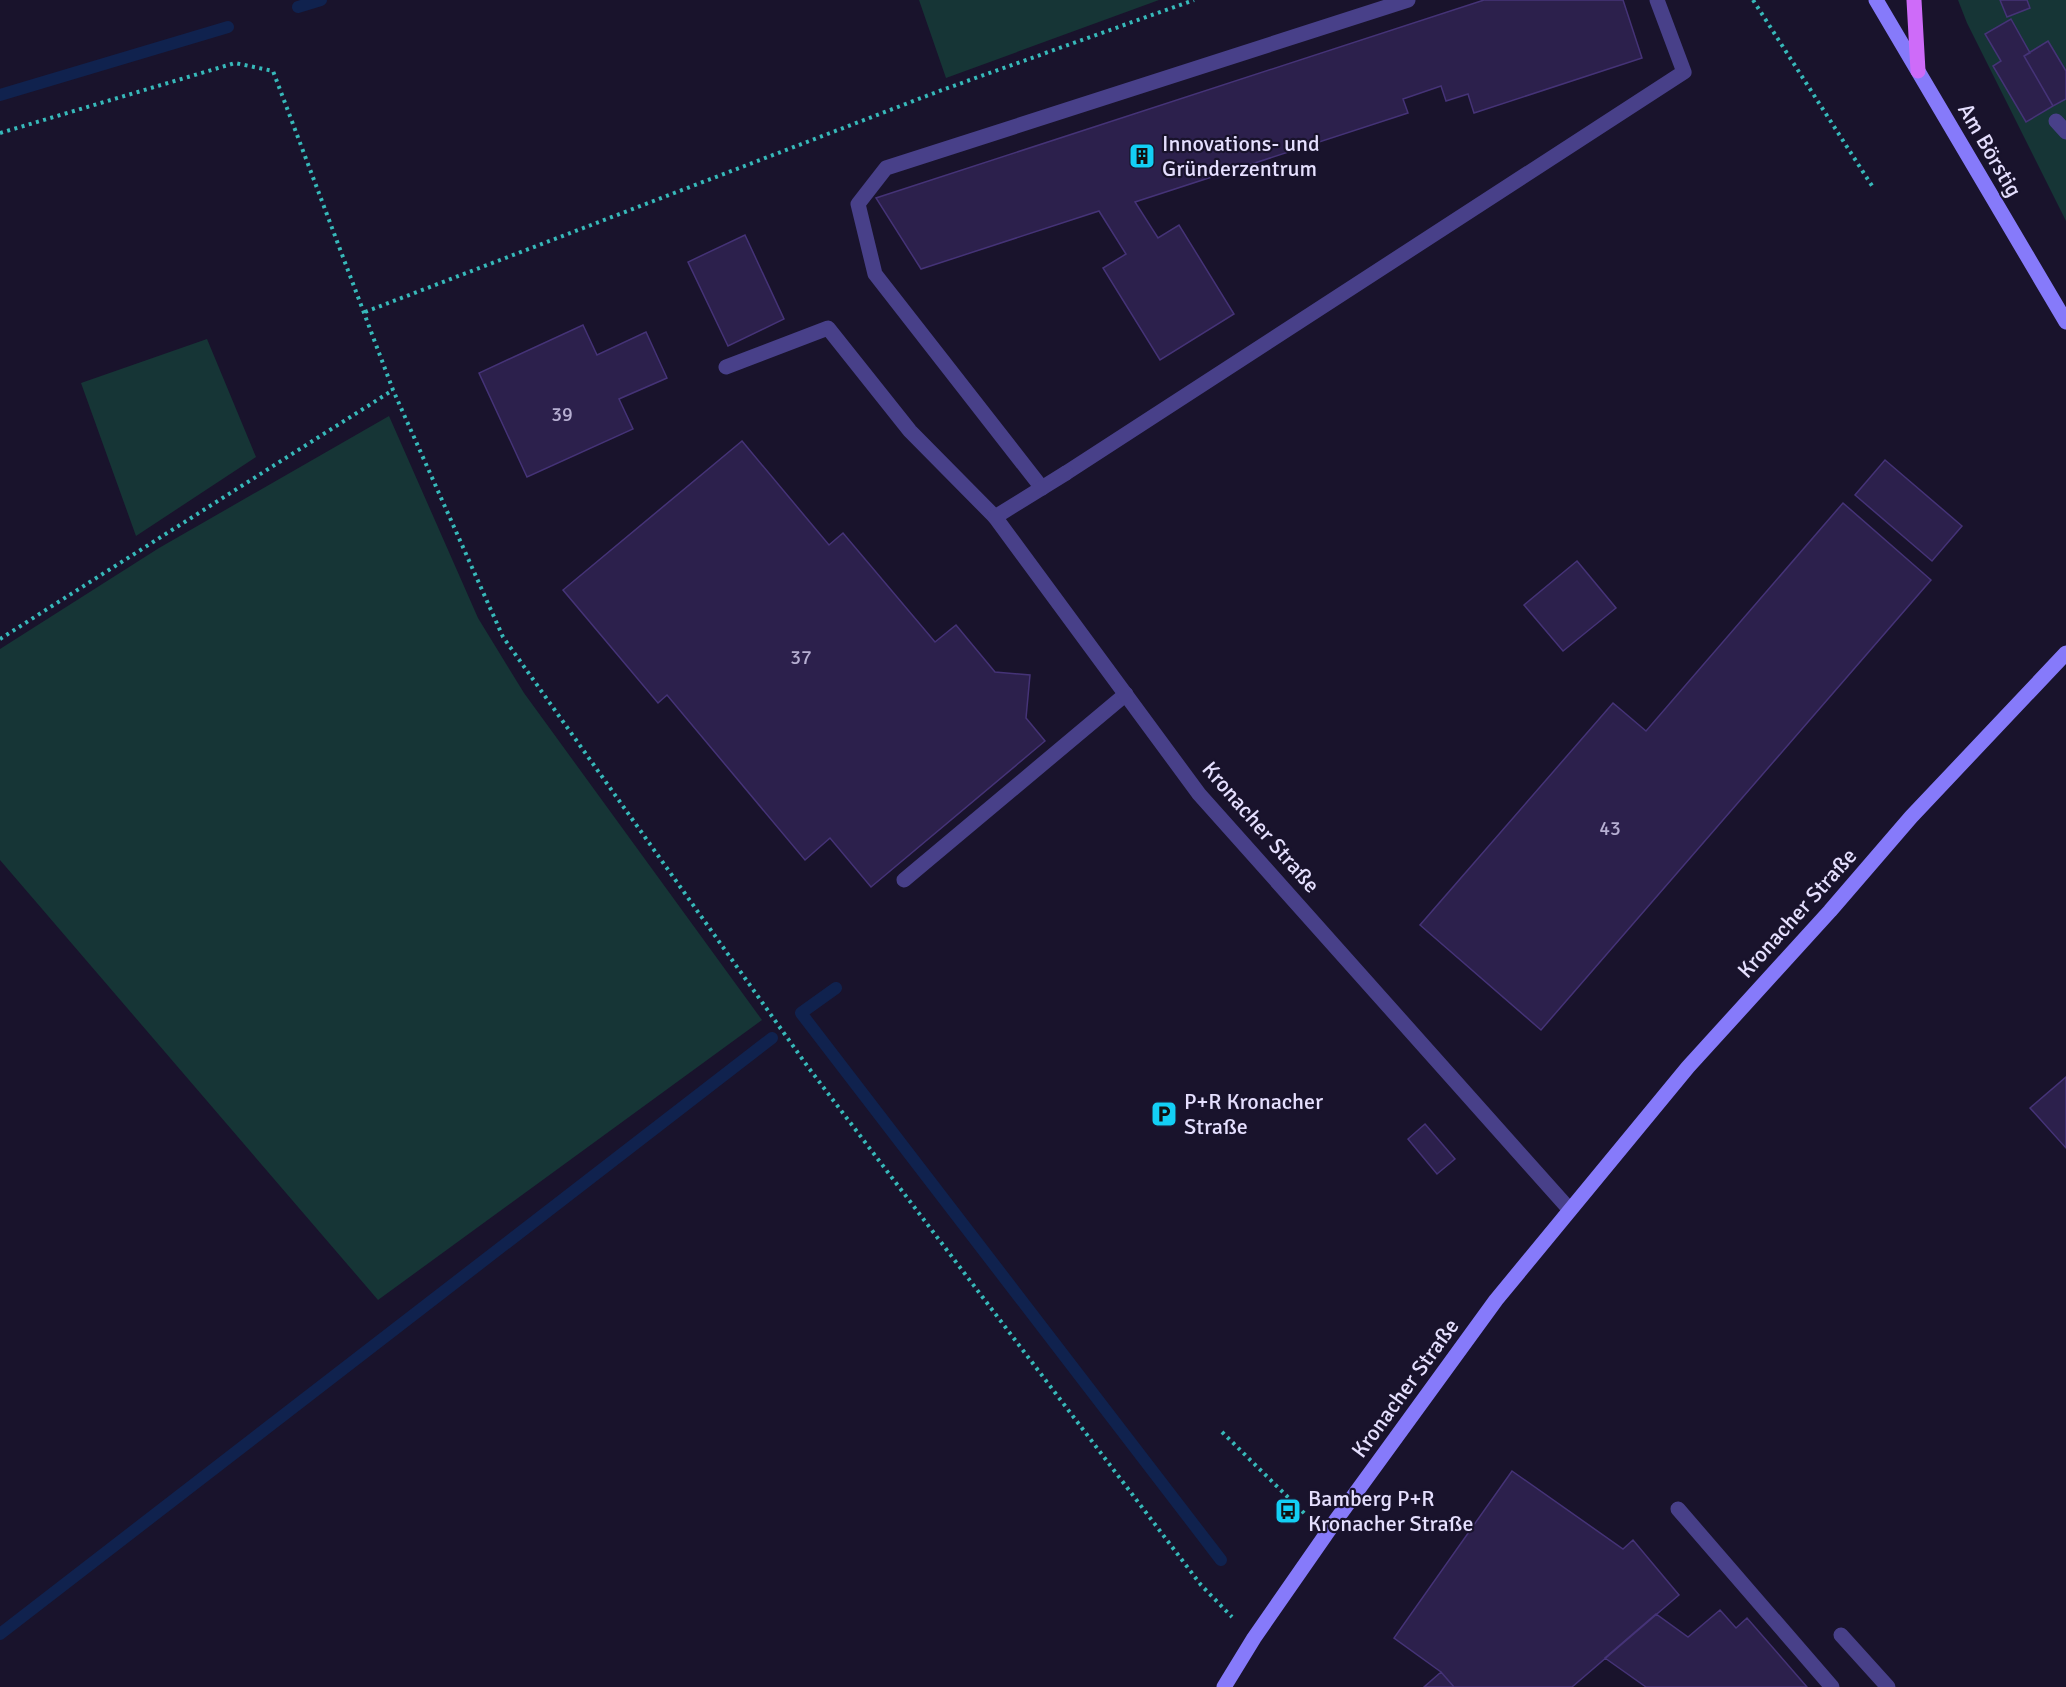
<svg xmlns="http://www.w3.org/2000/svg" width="2066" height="1687" font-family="Signika,sans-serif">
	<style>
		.green { fill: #163536 }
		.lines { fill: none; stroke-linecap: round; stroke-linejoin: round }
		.stream { stroke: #10224e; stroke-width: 12 }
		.building { fill: #2c204c; stroke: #453377; stroke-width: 1.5 }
		.path { stroke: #37b9ba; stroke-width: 4; stroke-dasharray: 3 4.5; stroke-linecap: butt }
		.lane { stroke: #484089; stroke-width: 15 }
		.street { stroke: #484089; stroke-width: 15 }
		.secondary { stroke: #867afa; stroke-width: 15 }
		.primary { stroke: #ce6bf9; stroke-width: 15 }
		.labels { text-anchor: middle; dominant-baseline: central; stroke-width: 4.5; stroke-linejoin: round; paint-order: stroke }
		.number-label { font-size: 20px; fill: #b7afd2 }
		.poi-label { font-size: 22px; fill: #e5dffe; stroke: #19132c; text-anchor: start }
		.street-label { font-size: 22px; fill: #e5dffe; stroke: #19132c }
	</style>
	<rect width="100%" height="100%" fill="#19132c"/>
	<path class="green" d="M919 0H1159L946 78Z
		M1958 0H2066V221L1967 23Z
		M207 339 256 457 136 536 81 383Z
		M389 416 478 618 524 693 762 1020 378 1300 0 860V649L159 548Z"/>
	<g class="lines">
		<path class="stream" d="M298 7 321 0
			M0 95 228 27
			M836 988 801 1013 1221 1560
			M0 1634 772 1038"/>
	</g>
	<path class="building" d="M1484 0H1623L1642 58 1474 113 1468 94 1446 101 1441 86 1403 99 1408 113 1135 202 1158 238 1179 225 1234 314 1160 360 1103 268 1126 254 1099 211 921 269 876 198Z
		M2000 0H2027L2030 8 2007 17Z
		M2011 19 2030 53 2024 56 2053 106 2026 122 1993 66 2001 61 1985 34Z
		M2048 41 2066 71V99L2053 106 2024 56Z
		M745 235 784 319 728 346 688 262Z
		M583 325 597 355 646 332 667 378 619 399 633 429 527 477 479 373Z
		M742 441 829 545 843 533 935 642 956 625 995 672 1030 675 1026 718 1045 741 871 887 830 838 805 860 667 695 658 703 563 590Z
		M1885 460 1962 526 1932 561 1855 495Z
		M1843 503 1931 580 1541 1030 1420 925 1613 703 1646 731Z
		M1577 561 1616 608 1563 651 1524 605Z
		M2066 1077V1148L2030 1108Z
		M1425 1124 1455 1159 1437 1174 1408 1139Z
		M1512 1471 1623 1549 1633 1540 1679 1595 1572 1687H1454L1441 1672 1394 1638Z
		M1720 1610 1736 1628 1747 1618 1807 1687H1646L1605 1658 1656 1614 1688 1637Z
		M1441 1672 1454 1687H1424Z"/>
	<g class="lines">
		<path class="path" d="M1753 0 1874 189
			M0 133 235 63 273 71 393 390 503 637 808 1067 1201 1585 1232 1617
			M365 312 942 90 1194 0
			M0 639 393 390
			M1222 1432 1305 1514"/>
		<path class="lane" d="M2056 121 2066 132
			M726 367 828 328 910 431 995 517
			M1066 473 1684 72 1657 0
			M1042 488 875 274 858 204 886 168 1408 0
			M904 880 1126 694
			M1678 1509 1832 1687
			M1841 1635 1888 1687"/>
		<path class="street" d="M1066 473 995 517 1199 794 1570 1210"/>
		<path class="secondary" d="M1876 0 2066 322
			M1224 1687 1254 1638 1336 1520 1496 1300 1688 1067 1830 911 1911 817 2066 653"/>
		<path class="primary" d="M1914 0 1918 71"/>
	</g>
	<defs>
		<g id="building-square" transform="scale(1.35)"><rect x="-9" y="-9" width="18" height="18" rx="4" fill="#13cff5" stroke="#19132c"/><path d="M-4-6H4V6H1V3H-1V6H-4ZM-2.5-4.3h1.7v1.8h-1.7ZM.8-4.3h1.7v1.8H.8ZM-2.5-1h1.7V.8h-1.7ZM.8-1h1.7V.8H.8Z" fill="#111"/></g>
		<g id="parking-square" transform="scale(1.35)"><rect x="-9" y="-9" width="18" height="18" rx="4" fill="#13cff5" stroke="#19132c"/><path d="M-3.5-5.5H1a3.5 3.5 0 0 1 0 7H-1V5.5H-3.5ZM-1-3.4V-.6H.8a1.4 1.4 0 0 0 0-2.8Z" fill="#111"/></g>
		<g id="bus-square" transform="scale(1.35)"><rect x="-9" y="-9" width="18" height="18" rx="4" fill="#13cff5" stroke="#19132c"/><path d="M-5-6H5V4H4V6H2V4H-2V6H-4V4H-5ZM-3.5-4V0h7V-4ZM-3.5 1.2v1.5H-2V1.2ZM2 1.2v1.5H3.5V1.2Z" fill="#111"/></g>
	</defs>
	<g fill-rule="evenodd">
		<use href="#building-square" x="1142" y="156"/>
		<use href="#parking-square" x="1164" y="1114"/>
		<use href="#bus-square" x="1288" y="1511"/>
	</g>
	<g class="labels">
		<g class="number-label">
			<text x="562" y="414">39</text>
			<text x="801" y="657">37</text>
			<text x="1610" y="828">43</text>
		</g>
		<g class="poi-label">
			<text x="1162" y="143">Innovations- und<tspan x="1162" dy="25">Gründerzentrum</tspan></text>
			<text x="1184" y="1101">P+R Kronacher<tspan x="1184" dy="25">Straße</tspan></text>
			<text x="1308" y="1498">Bamberg P+R<tspan x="1308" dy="25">Kronacher Straße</tspan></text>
		</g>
		<g class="street-label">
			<text transform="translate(1990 150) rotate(60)">Am Börstig</text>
			<text transform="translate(1261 827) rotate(49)">Kronacher Straße</text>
			<text transform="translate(1797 913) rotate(-48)">Kronacher Straße</text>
			<text transform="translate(1405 1388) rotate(-54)">Kronacher Straße</text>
		</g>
	</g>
</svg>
